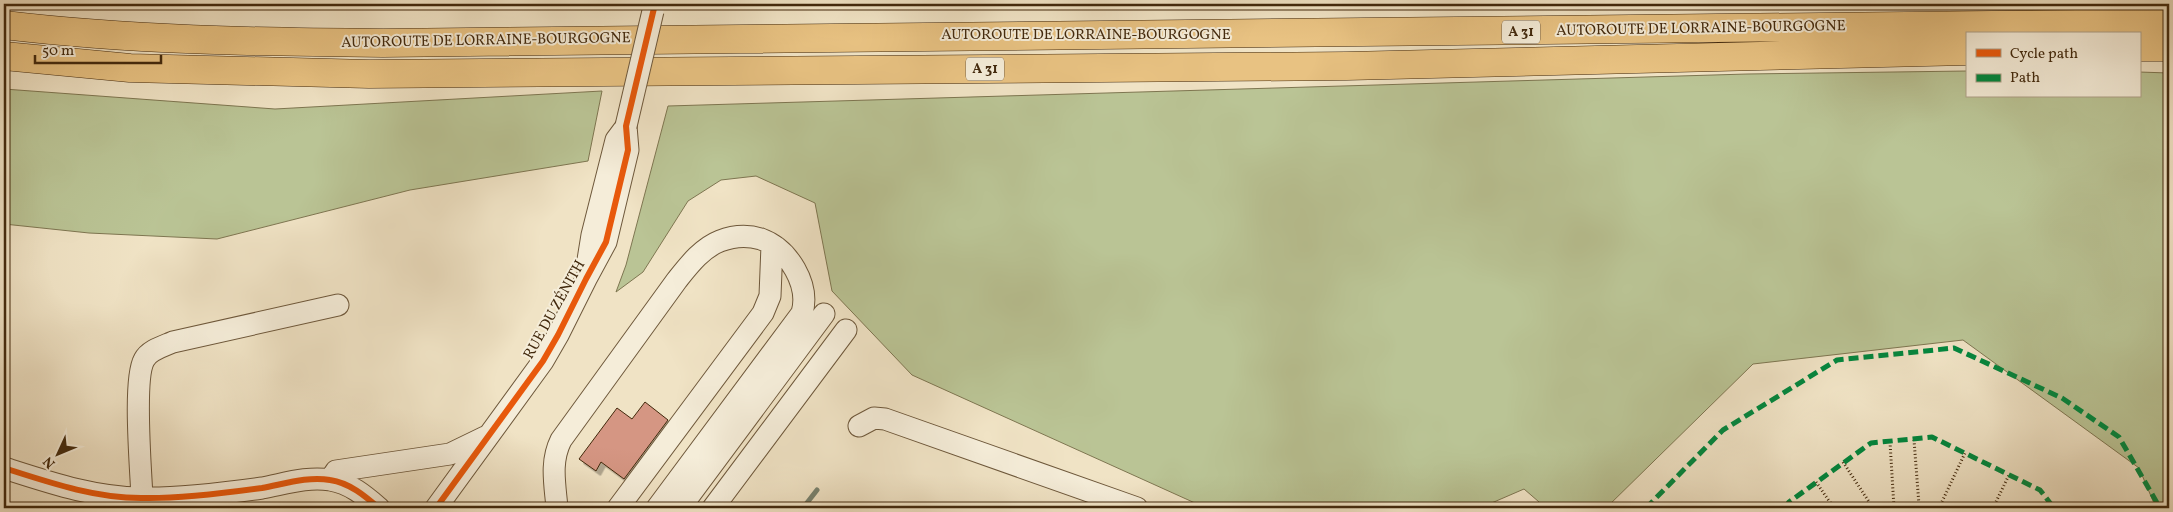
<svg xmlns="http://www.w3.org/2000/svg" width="2173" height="512" font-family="Vollkorn,serif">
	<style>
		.green { fill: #bac495; stroke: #7e7651 }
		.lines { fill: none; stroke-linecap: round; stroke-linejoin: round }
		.stream { stroke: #77826f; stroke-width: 5 }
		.building { fill: #d59683; stroke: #42290d; filter: url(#shadow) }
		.minor-casing { stroke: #6e583b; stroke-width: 23 }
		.highway-casing { stroke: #42290d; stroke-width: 29 }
		.path { stroke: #42290d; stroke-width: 3; stroke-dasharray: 1 2.5; stroke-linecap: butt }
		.minor { stroke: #f5edd9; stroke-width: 21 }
		.highway { stroke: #e8c282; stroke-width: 28 }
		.minor-bridge-casing { stroke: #6e583b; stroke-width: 23; stroke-linecap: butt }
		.minor-bridge { stroke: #f5edd9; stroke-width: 21 }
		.quiet { stroke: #00873e; stroke-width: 5; stroke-dasharray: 10 5; stroke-linecap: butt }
		.cycleway-casing { stroke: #f5edd9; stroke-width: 9 }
		.cycleway { stroke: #e8590c; stroke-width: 6 }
		.labels { text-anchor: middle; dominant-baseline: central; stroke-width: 4; stroke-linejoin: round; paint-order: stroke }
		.shield { fill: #f5edd9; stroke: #78644a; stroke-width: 1 }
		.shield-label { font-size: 14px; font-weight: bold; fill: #42290d }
		.street-label { font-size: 15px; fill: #42290d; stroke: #f5edd9 }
	</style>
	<defs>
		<filter id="shadow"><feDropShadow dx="4.5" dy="4.5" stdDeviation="0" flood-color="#0004"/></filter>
	</defs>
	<rect width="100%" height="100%" fill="#f0e3c5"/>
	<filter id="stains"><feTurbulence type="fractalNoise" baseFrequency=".004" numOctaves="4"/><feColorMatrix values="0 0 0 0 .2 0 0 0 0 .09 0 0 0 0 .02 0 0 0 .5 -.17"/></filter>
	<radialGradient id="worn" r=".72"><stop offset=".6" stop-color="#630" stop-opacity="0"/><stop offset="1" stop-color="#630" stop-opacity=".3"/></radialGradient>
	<path class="green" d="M1967 71V96H2139V72L2169 73V508H2156L2139 468 1963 340 1753 364 1606 508H1546L1524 489 1480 508H1206L912 375 832 291 815 203 756 176 721 180 688 201 643 272 616 292 626 265 668 106 1747 74Z
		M4 89 275 109 602 91 588 161 410 190 217 239 89 233 4 224Z"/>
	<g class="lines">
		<path class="stream" d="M803 508 817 490"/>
	</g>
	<path class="building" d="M645 402 668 420 624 479 601 462 596 471 579 459 617 408 632 419Z"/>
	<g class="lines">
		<g class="minor-casing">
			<path id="minor" d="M587 266 592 235 616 140 625 128
				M859 426 874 418 885 419 1137 508
				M4 468C48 482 94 498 141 498 177 499 226 493 262 488 284 484 308 476 330 480 350 483 365 496 379 508
				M330 480 336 471 450 454 485 437
				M142 498C141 471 133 380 144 360 149 350 164 346 173 342L338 305
				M436 508 543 361 558 335 586 279 606 242 628 150 626 126
				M557 508C555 484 550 462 561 440L677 280C689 265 702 248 720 241 733 236 748 235 761 239 789 249 810 285 802 313L657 508
				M618 508 763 313 770 296 772 245
				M680 508 824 314
				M713 508 846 330"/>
		</g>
		<g class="highway-casing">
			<path id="highway" d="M4 25C130 40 256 42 383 43L2169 23
				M2139 47H2169
				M4 56 130 68 369 74 1347 66 1967 51"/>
		</g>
		<path class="path" d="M1914 440 1919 505
			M1890 442 1894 508
			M1843 462 1873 508
			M1816 482 1834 508
			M1789 502 1793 508
			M1891 508 1919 505 1926 508
			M1939 508 1965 453
			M1993 508 2009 475
			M2050 508 2053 507"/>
		<use href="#minor" class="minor"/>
		<use href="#highway" class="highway"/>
		<g class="minor-bridge-casing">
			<path id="minor-bridge" d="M626 126 653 11"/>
		</g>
		<use href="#minor-bridge" class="minor-bridge"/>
		<path class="quiet" d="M1646 508 1723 430 1837 360 1954 348 2062 398 2119 437 2160 508
			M1785 508 1789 502 1871 443 1932 437 2040 490 2054 508"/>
		<g class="cycleway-casing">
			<path id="cycleway" d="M4 468C48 482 94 498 141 498 177 499 226 493 262 488 284 484 308 476 330 480 350 483 365 496 379 508
				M436 508 543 361 558 335 586 279 606 242 628 150 626 126 655 4"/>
		</g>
		<use href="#cycleway" class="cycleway"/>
	</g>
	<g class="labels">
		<g class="shield">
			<rect x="1502" y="20.5" width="38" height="23" rx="4"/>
			<rect x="966" y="57.5" width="38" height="23" rx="4"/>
		</g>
		<g class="shield-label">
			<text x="1521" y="32">A 31</text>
			<text x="985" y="69">A 31</text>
		</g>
		<g class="street-label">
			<text transform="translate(1701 29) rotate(-1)">AUTOROUTE DE LORRAINE-BOURGOGNE</text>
			<text x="1086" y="35">AUTOROUTE DE LORRAINE-BOURGOGNE</text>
			<text transform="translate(486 41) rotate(-1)">AUTOROUTE DE LORRAINE-BOURGOGNE</text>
			<text transform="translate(555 310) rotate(-61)">RUE DU ZÉNITH</text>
		</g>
	</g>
	<rect width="2173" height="512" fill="none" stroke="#f0e3c5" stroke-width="20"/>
	<rect x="5" y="5" width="2163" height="502" fill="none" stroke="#42290d" stroke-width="2.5"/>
	<rect x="10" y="10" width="2153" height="492" fill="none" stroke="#42290d"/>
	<rect x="1966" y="32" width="175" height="65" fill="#f5edd9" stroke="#ad9f87"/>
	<rect x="1976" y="49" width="25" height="8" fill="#e8590c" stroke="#ad9f87"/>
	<text x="2010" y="58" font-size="15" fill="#42290d">Cycle path</text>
	<rect x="1976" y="74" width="25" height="8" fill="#00873e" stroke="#ad9f87"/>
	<text x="2010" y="82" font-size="15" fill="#42290d">Path</text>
	<g transform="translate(58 454) rotate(226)" stroke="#f5edd9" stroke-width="4" paint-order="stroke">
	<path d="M0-4L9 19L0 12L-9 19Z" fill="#42290d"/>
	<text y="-8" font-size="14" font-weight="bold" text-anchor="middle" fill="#42290d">N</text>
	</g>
	<path d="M35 55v8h126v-8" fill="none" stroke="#42290d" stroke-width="2.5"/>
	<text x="42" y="55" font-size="15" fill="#42290d" stroke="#f5edd9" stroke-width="4" paint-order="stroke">50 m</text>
	<rect width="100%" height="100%" filter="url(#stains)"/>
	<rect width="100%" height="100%" fill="url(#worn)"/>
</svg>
